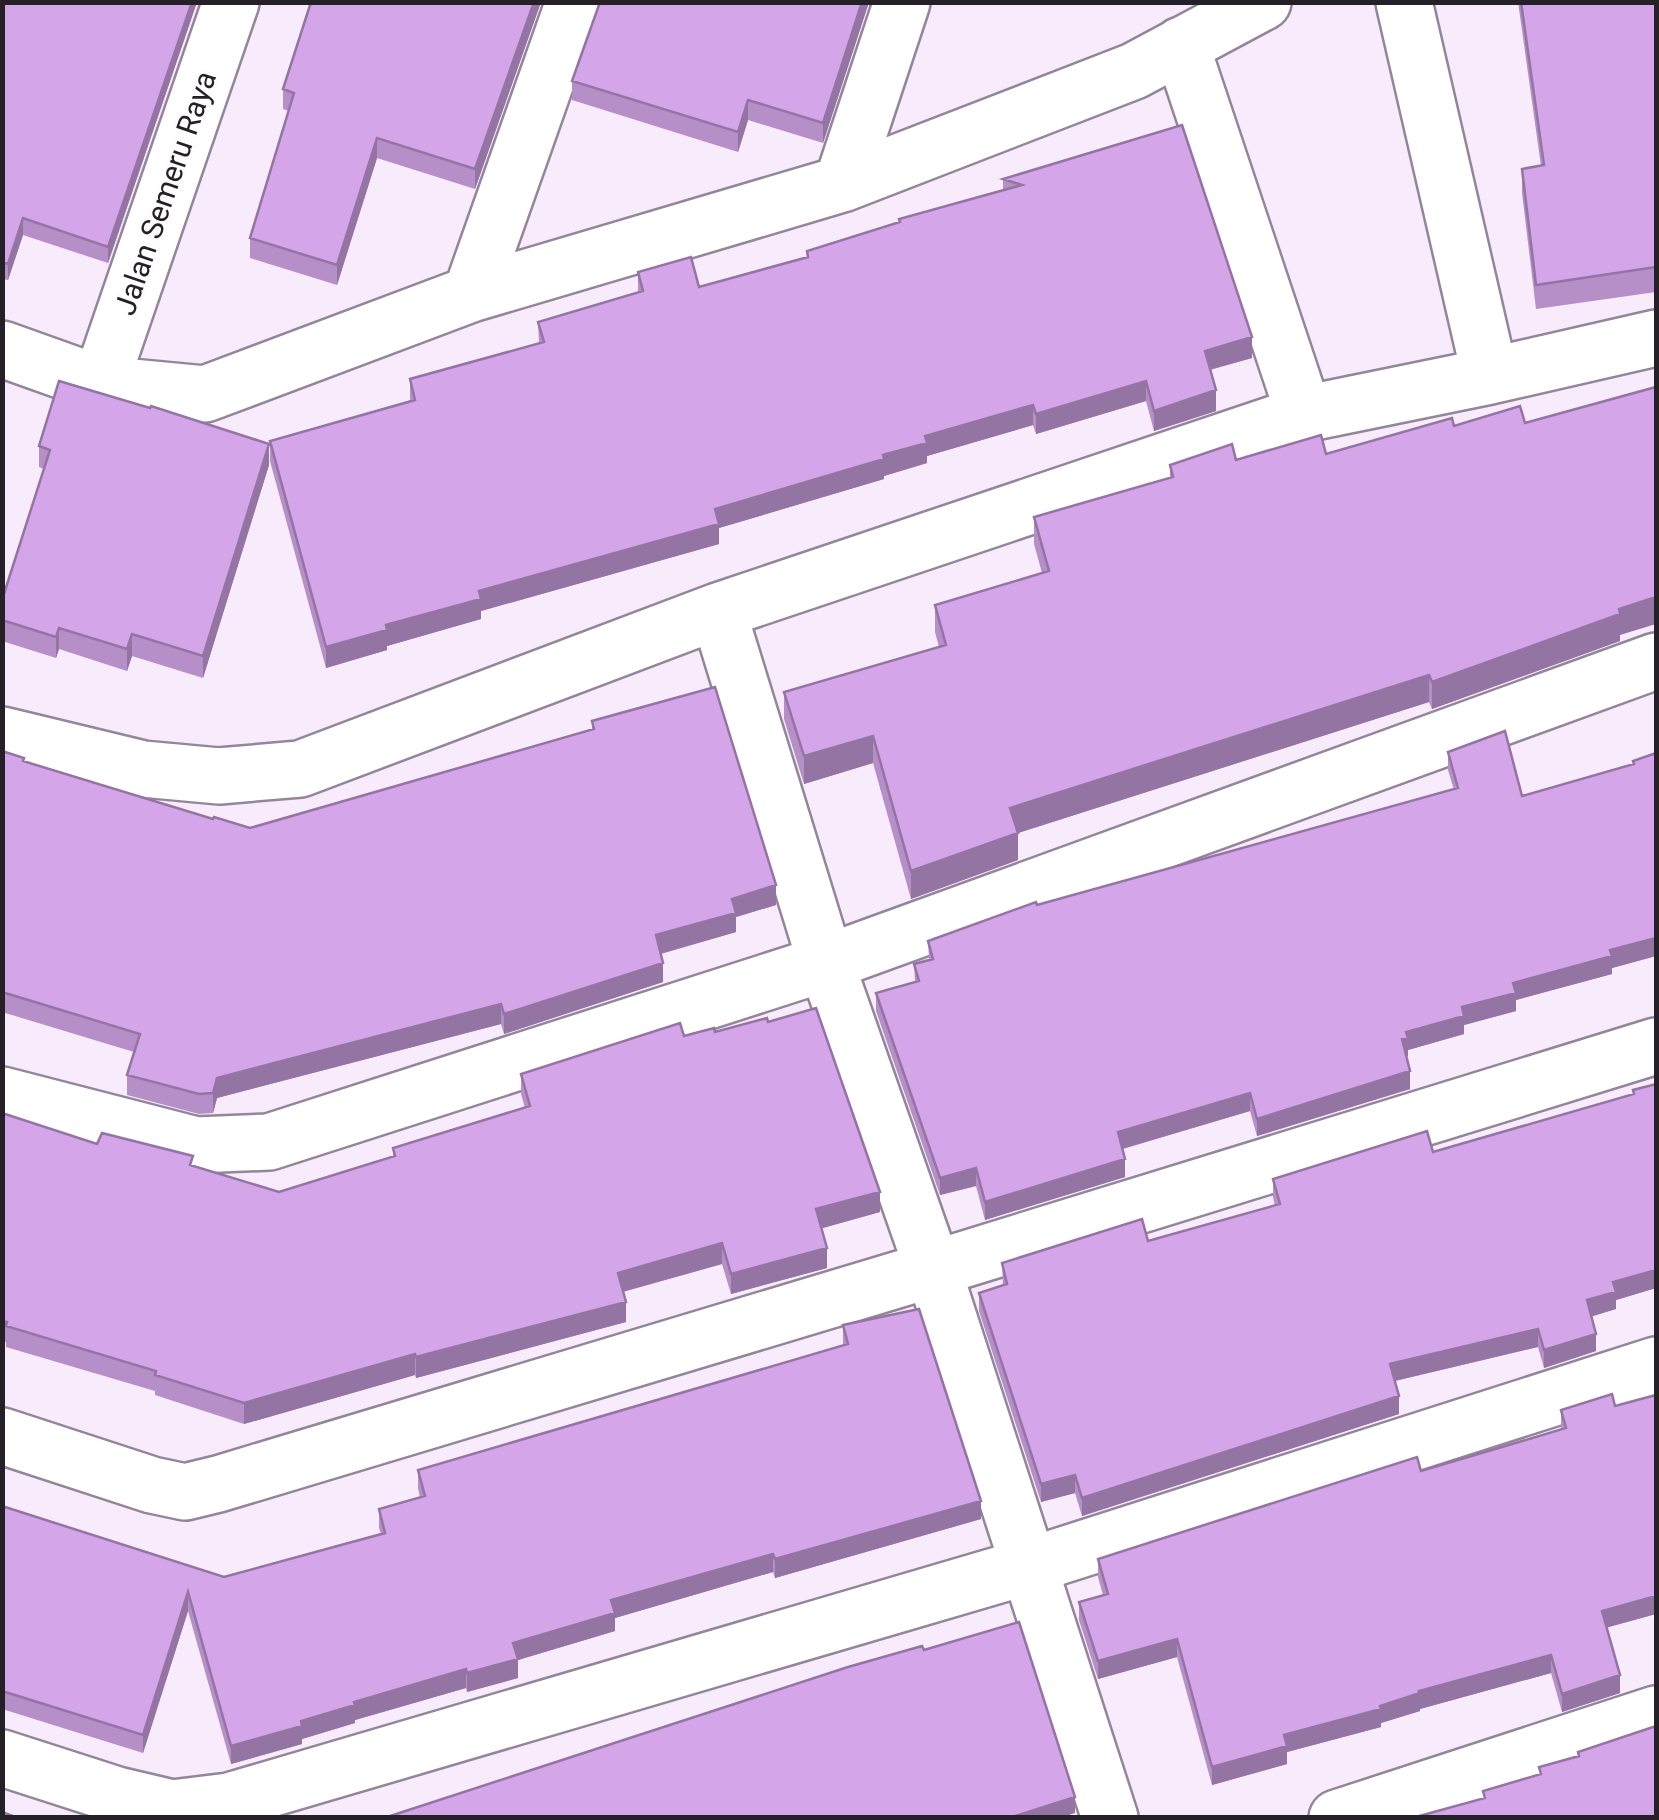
<svg xmlns="http://www.w3.org/2000/svg" width="1659" height="1820" font-family="Roboto,sans-serif">
	<style>
		.lines { fill: none; stroke-linecap: round; stroke-linejoin: round }
		.minor-casing { stroke: #94869a; stroke-width: 60 }
		.minor { stroke: #fff; stroke-width: 55 }
		.wall { fill: #b68ec8 }
		.shaded-wall { fill: #9474a2 }
		.building { fill: #d4a5e8; stroke: #9474a2; stroke-width: 2.5 }
		.labels { text-anchor: middle; dominant-baseline: central; stroke-width: 8; stroke-linejoin: round; paint-order: stroke }
		.street-label { font-size: 30px; fill: #251f27; stroke: #fdfdfd }
	</style>
	<rect width="100%" height="100%" fill="#f7ebfc"/>
	<g class="lines">
		<g class="minor-casing">
			<path id="minor" d="M1181 45 1304 414
				M842 184 902 2
				M471 294 574 2
				M2 349 100 384 205 394 471 294 842 184 1134 71 1263 2
				M1490 376 1656 338
				M100 384 231 2
				M718 611 826 963 933 1269 1110 1818
				M2 735 143 769 219 776 300 769 718 611 1304 414 1490 376 1404 2
				M2 1095 196 1145 269 1142 826 963 1656 661
				M2 1436 152 1485 185 1492 218 1484 933 1269 1656 1046
				M2 1758 117 1795 172 1808 229 1801 1029 1566 1656 1365
				M1337 1818 1656 1714"/>
		</g>
		<use href="#minor" class="minor"/>
	</g>
	<path class="wall" d="M2 2H197L108 263 23 235 8 280 2 279Z
		M541 2 475 189 377 158 337 285 250 258V238L289 111 283 109V89Z
		M869 2 823 143 748 120 738 152 572 100V81Z
		M1518 2H1656V292L1536 309 1522 193V169L1541 166Z
		M1182 125 1252 358 1210 370 1216 411 1154 431 1146 401 1036 434 1033 425 927 456V463L884 476V479L719 528V544L481 611V619L387 646V650L326 668 270 461V441L410 401V379L539 344 538 322 638 293V272L699 287 807 257V251L1003 190V179Z
		M1525 423 1620 635V641L1432 709 1429 702 1018 833V860L911 899 873 763 804 784 784 719V692L939 647 935 632V605L1042 573 1034 544V517L1170 478V465L1326 454 1454 426Z
		M39 446 269 465 203 678 132 656 127 671 59 649 56 658 2 641V600L44 469 39 467Z
		M592 721 776 905 736 917V932L661 954 663 982 504 1034 501 1024 217 1098 213 1113 199 1114 127 1095V1075L134 1052 2 1012V751L24 761 213 819 250 828 592 729Z
		M1448 752 1522 796 1633 764 1656 753V956L1612 968V974L1516 1000V1011L1464 1025V1034L1408 1050V1056H1406L1410 1089 1257 1136 1250 1111 1123 1149 1125 1177 985 1220 976 1186 940 1195 876 1011V993L915 982 914 964 929 960 928 941 1037 905 1454 790 1448 770Z
		M768 1022 880 1212 822 1228 827 1268 731 1294 722 1264 623 1292 626 1322 416 1378 415 1375 244 1424 155 1395V1391L6 1347V1342L2 1341V1113L97 1144 193 1166 279 1192 393 1157V1148L525 1108 521 1094V1074L684 1036 715 1032Z
		M1656 1084V1288L1616 1300V1309L1591 1316 1596 1351 1544 1368 1538 1347 1395 1381 1399 1414 1082 1516 1075 1493 1041 1502 979 1311V1293L1003 1286 1002 1263 1148 1241 1275 1206 1273 1197V1179L1433 1152 1633 1094V1090Z
		M843 1325 981 1519 775 1578 773 1572 615 1618V1631L518 1660V1678L467 1692 466 1688 355 1720V1723L302 1739V1744L231 1764 188 1611 143 1753 2 1709V1506L224 1577 381 1534 379 1528V1509L420 1498 418 1488V1470L843 1346Z
		M1656 1395V1614L1607 1627 1620 1693 1562 1712 1551 1673 1420 1709V1711L1381 1723V1727L1287 1752V1764L1212 1785 1177 1657 1098 1679 1079 1620V1602L1103 1595 1098 1577V1559L1421 1471 1561 1430V1410L1615 1406Z"/>
	<path class="shaded-wall" d="M192 2H197L108 263V247Z
		M534 2H541L475 189V169Z
		M862 2H869L823 143V123Z
		M748 100V120L738 152V132Z
		M377 138V158L337 285V265Z
		M23 218V235L8 280V264Z
		M1252 337V358L1205 371V351Z
		M1146 381V401L1036 434V414Z
		M1216 390V411L1154 431V411Z
		M1033 405V425L927 456V463L884 476V479L719 528V544L481 611V619L387 646V650L326 668V647L479 591 715 509 883 455 925 436Z
		M269 444V465L203 678V656Z
		M1656 597V624L1620 635V641L1432 709V682L1619 609Z
		M59 628V649L56 658V637Z
		M132 634V656L127 671V649Z
		M1429 675V702L1018 833V860L911 899V871L1010 808Z
		M873 736V763L804 784V756Z
		M776 885V905L736 917V932L656 955V935L732 899Z
		M1656 938V956L1612 968V974L1516 1000V1011L1464 1025V1034L1408 1050V1056L1402 1057V1039L1406 1032 1513 983 1610 950Z
		M663 963V982L504 1034V1014Z
		M501 1004V1024L217 1098 213 1113V1093L217 1078Z
		M1410 1071V1089L1257 1136V1119Z
		M1250 1093V1111L1118 1150V1132Z
		M1125 1159V1177L985 1220V1202Z
		M976 1168V1186L940 1195V1178Z
		M880 1192V1212L816 1230V1209Z
		M722 1243V1264L618 1293V1273Z
		M827 1248V1268L731 1294V1274Z
		M1656 1270V1288L1616 1300V1309L1587 1318V1300L1613 1282Z
		M626 1302V1322L416 1378V1357Z
		M1538 1329V1347L1390 1382V1364Z
		M1596 1334V1351L1544 1368V1350Z
		M415 1354V1375L244 1424V1403Z
		M1399 1396V1414L1082 1516V1498Z
		M1075 1475V1493L1041 1502V1484Z
		M981 1501V1519L775 1578V1559Z
		M773 1554V1572L615 1618V1631L518 1660V1678L467 1692V1673L513 1643 611 1600Z
		M188 1592V1611L143 1753V1735Z
		M1656 1596V1614L1602 1629V1611Z
		M1177 1639V1657L1098 1679V1661Z
		M1551 1655V1673L1420 1709V1711L1381 1723V1727L1287 1752V1764L1212 1785V1767L1284 1735 1380 1706 1419 1691Z
		M466 1669V1688L355 1720V1723L302 1739V1744L231 1764V1746L354 1702Z
		M1620 1675V1693L1562 1712V1694Z
		M1075 1797V1813L1060 1818H1009Z"/>
	<path class="building" d="M2 2H192L108 247 23 218 8 264 2 262Z
		M311 2H534L475 169 377 138 337 265 250 238 294 93 283 89Z
		M600 2H862L823 123 748 100 738 132 572 81Z
		M1521 2H1656V267L1536 285 1522 169 1544 165Z
		M1182 125 1252 337 1205 351 1216 390 1154 411 1146 381 1036 414 1033 405 925 436 927 443 883 455 884 459 715 509 719 524 479 591 481 599 386 625 387 630 326 647 270 441 415 400 410 379 544 342 538 322 643 291 638 272 691 257 699 287 808 257 807 251 900 222 899 219 1022 185 1003 179Z
		M59 381 150 408 151 406 269 444 203 656 132 634 127 649 59 628 56 637 2 620V600L50 450 39 446Z
		M1656 387V597L1619 609 1620 614 1432 682 1429 675 1010 808 1018 833 911 871 873 736 804 756 784 692 946 645 935 605 1049 571 1034 517 1173 477 1170 465 1232 444 1236 460 1321 435 1326 454 1452 418 1454 426 1520 406 1525 423Z
		M715 687 776 885 732 899 736 913 656 935 663 963 504 1014 501 1004 217 1078 213 1093 199 1094 127 1075 140 1034 2 992V751L24 758 23 761 213 819 214 817 250 828 594 729 592 721Z
		M1505 731 1522 796 1634 764 1633 761 1656 753V938L1610 950 1612 956 1513 983 1516 993 1462 1007 1464 1016 1406 1032 1408 1038 1402 1039 1410 1071 1257 1119 1250 1093 1118 1132 1125 1159 985 1202 976 1168 940 1178 876 993 919 981 914 964 933 959 928 941 1036 902 1037 905 1458 788 1448 752Z
		M816 1008 880 1192 816 1209 827 1248 731 1274 722 1243 618 1273 626 1302 416 1357 415 1354 244 1403 155 1375 156 1371 6 1326 7 1322 2 1321V1113L97 1144 102 1133 193 1156 190 1165 279 1192 395 1156 393 1148 530 1106 521 1074 680 1023 684 1036 714 1028 715 1032 767 1018 768 1022Z
		M1656 1084V1270L1613 1282 1616 1292 1587 1300 1596 1334 1544 1350 1538 1329 1390 1364 1399 1396 1082 1498 1075 1475 1041 1484 979 1293 1007 1284 1002 1263 1142 1219 1148 1241 1280 1204 1273 1179 1427 1131 1433 1152 1634 1094 1633 1090Z
		M919 1309 981 1501 775 1559 773 1554 611 1600 615 1613 513 1643 518 1659 467 1673 466 1669 354 1702 355 1705 301 1721 302 1726 231 1746 188 1592 143 1735 2 1691V1506L224 1577 385 1533 379 1509 425 1496 418 1470 848 1344 843 1325Z
		M1612 1394 1615 1406 1656 1395V1596L1602 1611 1620 1675 1562 1694 1551 1655 1419 1691 1420 1693 1380 1706 1381 1709 1284 1735 1287 1746 1212 1767 1177 1639 1098 1661 1079 1602 1108 1594 1098 1559 1417 1457 1421 1471 1566 1428 1561 1410Z
		M1019 1622 1075 1797 1009 1818H384L848 1667 922 1646 924 1650Z
		M1656 1726V1818H1412L1485 1798 1483 1791 1541 1774 1539 1767 1579 1756 1578 1752Z
		M2 1812 18 1818H2Z"/>
	<g class="labels">
		<g class="street-label">
			<text transform="translate(165 193) rotate(-71)">Jalan Semeru Raya</text>
		</g>
	</g>
	<rect width="1659" height="1820" fill="none" stroke="#251f27" stroke-width="10"/>
</svg>
